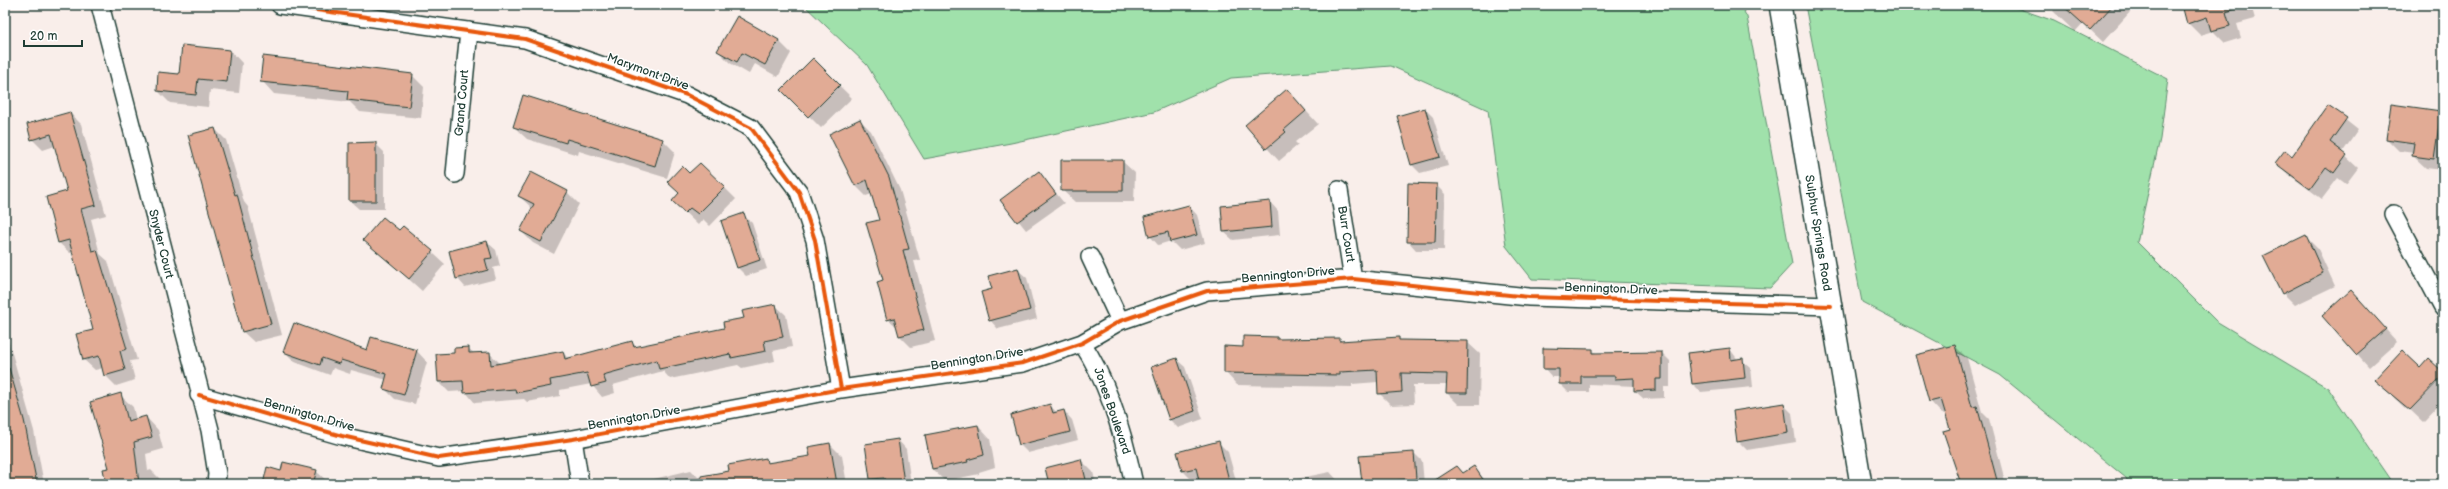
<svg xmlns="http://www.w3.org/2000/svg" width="2448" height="489" font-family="'Balsamiq Sans',sans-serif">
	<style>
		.green { fill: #a0e1ab; stroke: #608f70 }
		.shadow { fill: #0003 }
		.building { fill: #e1ab95; stroke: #1f3d34 }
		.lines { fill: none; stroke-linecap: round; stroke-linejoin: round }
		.minor-casing { stroke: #1f3d34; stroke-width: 20 }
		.tertiary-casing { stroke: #1f3d34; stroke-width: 24 }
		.minor { stroke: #fff; stroke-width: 17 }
		.tertiary { stroke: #fff; stroke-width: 21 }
		.cycleway-casing { stroke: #fff; stroke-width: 6 }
		.cycleway { stroke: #e8590c; stroke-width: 4 }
		.labels { text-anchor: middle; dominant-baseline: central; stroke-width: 3; stroke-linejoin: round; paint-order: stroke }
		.street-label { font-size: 12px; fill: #1f3d34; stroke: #fff }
	</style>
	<rect width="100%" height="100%" fill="#f9eeea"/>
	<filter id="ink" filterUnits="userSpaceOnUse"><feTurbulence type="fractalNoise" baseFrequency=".025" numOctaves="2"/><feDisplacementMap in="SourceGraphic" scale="8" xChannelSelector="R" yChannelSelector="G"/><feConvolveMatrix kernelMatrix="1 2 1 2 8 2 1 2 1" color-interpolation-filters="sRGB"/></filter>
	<g filter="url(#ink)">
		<path class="green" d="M804 5H1740L1747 17 1792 264 1770 288 1532 279 1506 246 1488 110 1391 66 1231 78 1154 112 1011 143 924 159 867 65Z
			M1805 5H2008L2054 21 2168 79 2160 139 2137 242 2216 321 2328 388 2394 484H2129L2126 478 2000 375 1862 302Z"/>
		<path class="shadow" d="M2058 5H2123L2130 12 2103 42 2083 23 2075 32 2053 11Z
			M2183 5H2251L2255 19 2237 24 2241 38 2225 43 2213 31 2200 35 2188 23Z
			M737 17 779 41 791 53 778 77 755 64 749 74 730 63 718 51Z
			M230 50 242 63 239 93 210 90 208 107 170 103 158 91 180 75Z
			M813 60 852 98 821 128 783 90Z
			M412 75 424 87 421 118 360 112 350 102 274 94 262 81Z
			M1287 90 1318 124 1295 142 1298 145 1279 161 1246 125Z
			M524 96 663 140 675 152 667 178 579 151 578 155 527 139 514 127Z
			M2329 107 2358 130 2342 153 2358 168 2346 184 2338 178 2322 199 2288 174 2276 163 2292 157Z
			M1425 109 1433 117 1448 166 1420 173 1412 165 1398 117Z
			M2440 112 2443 115V170L2426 168 2413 156 2414 153 2399 151 2387 139Z
			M70 113 81 124 106 215 91 219 100 254 108 261 137 360 130 361 135 380 116 386 105 375 103 368 95 370 84 360 94 330 73 252 70 253 59 243 47 198 68 192 55 146 43 150 32 139Z
			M860 120 871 131 900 190 920 260 914 261 935 341 911 347 900 336 898 328 888 319 880 220 872 194 866 196 855 185Z
			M215 129 226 140 244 202 248 207 282 335 254 342 242 331Z
			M375 143 384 152V209H359L350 201Z
			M1122 161 1135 173 1134 202H1075L1062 190Z
			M1039 172 1064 203 1026 230 1002 200Z
			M689 175 724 187 736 199 710 226 703 219 698 225 673 201 680 193Z
			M1436 185 1445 194 1444 250H1416L1408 241Z
			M567 192 579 204 554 254 533 243 521 231 533 209 519 196Z
			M1270 202 1278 211 1280 235 1233 240 1224 232Z
			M1189 206 1197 215 1205 243 1180 250 1171 241 1158 245 1150 236Z
			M743 215 752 223 767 269 746 276 738 268Z
			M404 227 445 264 422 291 365 240 399 232Z
			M2306 237 2318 249 2335 286 2295 305 2283 293Z
			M487 242 496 250 500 266 493 268 496 279 465 287 457 278Z
			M1018 270 1027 278 1037 319 998 329 990 320 993 290Z
			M2351 291 2397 342 2369 367 2323 316Z
			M775 305 786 315 792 347 773 351 775 361 742 368 738 365 670 379 663 371 613 385 615 393 602 397 591 384 560 390V396L527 402 524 399 475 403 465 391 449 392 439 382 455 354 468 348 475 354 489 353 500 363 563 353 569 359 631 342 637 347 726 329Z
			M5 320 10 338 8 339 34 431 44 484H6Z
			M1276 338 1279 340 1339 339 1342 342 1398 338 1401 341 1467 342 1480 354 1479 405H1459L1447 393V385H1413L1414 404 1391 405 1379 393 1378 382 1352 384V387L1237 385 1225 372 1244 348Z
			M1955 346 1967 358 1982 412 1989 419 2005 481 2009 484H1961L1946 413 1942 414 1930 401Z
			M1730 349 1738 360H1742L1751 368 1753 387 1701 392 1693 384Z
			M1592 350 1597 354 1662 353 1670 361V387H1664V398L1644 399 1635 391V386L1589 384V392H1568L1560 384V377H1552L1544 368Z
			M284 351H417L427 362 415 404 395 399 384 388 387 380 351 370 350 374 333 368 330 375 295 362Z
			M1176 359 1185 367 1203 419 1178 428 1170 420Z
			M2420 369 2443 374V401L2423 422 2406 406 2405 408 2375 380Z
			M120 395 133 407 136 420 146 417 158 430 163 449 146 454 148 471 151 470 165 484H107Z
			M1783 404 1792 413 1796 442 1747 450 1738 441Z
			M1050 405 1057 413 1064 411 1072 420 1078 440 1028 453 1020 445 1012 416Z
			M978 426 990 439 995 467 979 472V474L945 481 932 469Z
			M898 440 906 449 911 484H876L871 479 867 444Z
			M1218 442 1228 452 1237 484H1201L1200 479 1193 481 1183 471 1178 453Z
			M830 444 842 456 847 484H633L691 470 698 477 730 472 766 459 771 464 811 456Z
			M1414 453 1422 461 1424 484 1362 482Z
			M1081 460 1093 472 1096 484H1036L1049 479Z
			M1457 467 1464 474 1474 467 1488 484H1440Z
			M316 471 327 481 326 484H264L281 472Z
			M1330 472 1341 484H1286V481Z"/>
		<path class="building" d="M2062 5H2113L2090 30Z
			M2182 5H2235L2236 9 2226 12 2230 26 2211 31 2207 17 2187 24Z
			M737 16 779 40 765 65 742 53 737 62 717 51Z
			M182 45 230 50 227 82 198 79 196 95 157 91 158 72 179 74Z
			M263 56 413 74 409 107 347 100 348 91 260 82Z
			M813 58 840 85 808 117 781 90Z
			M1287 89 1306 111 1284 130 1286 132 1266 149 1245 125Z
			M523 95 663 139 655 166 567 139 566 143 513 127Z
			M2391 104 2441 111 2434 159 2412 156 2414 143 2386 139Z
			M2328 105 2347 118 2330 142 2347 155 2334 173 2326 167 2310 189 2275 163 2285 150 2292 156Z
			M1425 108 1440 157 1411 165 1397 116Z
			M70 112 96 205 81 209 92 251 97 250 127 349 120 351 125 370 104 376 99 356 83 360 76 334 93 330 69 240 58 243 46 197 67 191 51 134 31 140 27 124Z
			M860 119 889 177 909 249 903 250 924 330 899 336 894 318 887 320 877 282 883 280 866 223 879 220 867 180 855 186 829 134Z
			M215 128 235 195 237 194 271 324 242 332 188 135Z
			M376 142V201H349V143Z
			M1061 160H1123V191H1061Z
			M700 163 725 187 698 214 690 208 685 213 672 201 679 193 667 182 682 166 689 173Z
			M1039 171 1056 194 1017 222 1000 200Z
			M531 172 568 191 541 242 520 231 534 204 518 196Z
			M1408 183 1437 184 1435 242H1407Z
			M1270 201 1272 227 1223 232 1221 206Z
			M1189 205 1197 235 1170 242 1168 232 1149 237 1144 217Z
			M744 213 760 260 737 268 721 221Z
			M383 217 399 230 403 226 433 251 409 279 363 240Z
			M2306 235 2323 273 2282 294 2263 256Z
			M487 241 492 258 485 259 488 270 456 279 449 251Z
			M1018 268 1030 310 989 321 981 292 992 289 988 276Z
			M2351 290 2386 329 2356 355 2322 316Z
			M776 304 783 337 764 341 766 351 731 358 730 354 659 369 657 360 603 375 606 383 591 387 587 373 550 380 551 386 516 393 515 389 464 393 463 381 438 382 436 354 454 353V348L469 347V353L490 352 491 365 563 351 565 359 632 341 634 347 724 328 723 322 744 318 742 311Z
			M294 323 367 350 371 337 417 350 404 395 383 389 387 374 341 360 339 364 322 358 320 365 283 352Z
			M1243 336 1277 337V339L1340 338V341L1399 337V340L1468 341 1467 393H1446L1447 374 1401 373 1402 392 1378 394 1377 370 1340 372V375L1224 373V346L1243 347Z
			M1955 345 1972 407 1977 406 1998 484H1961L1943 431 1950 429 1941 399 1929 402 1916 355Z
			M1543 348 1593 349V353L1662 352V379H1656V390L1634 391V378L1615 379V376H1581V384H1559V369H1543Z
			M1730 348 1731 360 1743 358 1745 378 1692 384 1688 353Z
			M2402 350 2420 367 2428 358 2443 372V376L2410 410 2374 380Z
			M1177 358 1195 411 1169 420 1151 367Z
			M9 368 24 420 37 484H5V369Z
			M121 393 128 421 146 416 152 437 134 442 139 484H106L103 469 109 468 90 402Z
			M1784 403 1788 433 1737 442 1733 411Z
			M1050 404 1053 413 1064 410 1070 432 1019 445 1011 415Z
			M978 425 984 455 967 460 968 462 932 469 925 435Z
			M898 439 904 483 885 484 884 478 870 479 865 444Z
			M1219 441 1230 484H1200L1196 468 1182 471 1177 452Z
			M830 443 837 484H701V476L729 471 728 465 766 458 767 463 810 456 808 447Z
			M1414 452 1416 479 1362 483 1359 456Z
			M1081 459 1087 484H1049L1045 468Z
			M283 462 317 470 313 484H263L267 467 281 471Z
			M1457 466 1463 473 1474 466 1486 484H1429Z"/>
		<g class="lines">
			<g class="minor-casing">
				<path id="minor" d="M100 5 210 430 217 474 216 484
					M280 5 525 39 687 95 751 128 799 192 815 240 841 389
					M455 174 469 31
					M1339 190 1353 279
					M2393 214 2443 308
					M1090 257 1120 321
					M1082 343C1109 383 1124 436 1134 484
					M199 395 342 436 439 458 573 439 841 389 1023 363 1082 343 1120 321 1207 291 1353 279 1529 297 1831 306
					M573 439 580 484"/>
			</g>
			<g class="tertiary-casing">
				<path id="tertiary" d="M1780 5 1861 484"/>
			</g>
			<use href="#minor" class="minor"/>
			<use href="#tertiary" class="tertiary"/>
			<g class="cycleway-casing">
				<path id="cycleway" d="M280 5 525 39 687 95 751 128 799 192 815 240 841 389
					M199 395 342 436 439 458 573 439 841 389 1023 363 1082 343 1120 321 1207 291 1353 279 1529 297 1831 306"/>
			</g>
			<use href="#cycleway" class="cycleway"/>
		</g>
	</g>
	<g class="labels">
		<g class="street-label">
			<text transform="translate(648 72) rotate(20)">Marymont Drive</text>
			<text transform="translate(462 103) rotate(-85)">Grand Court</text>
			<text transform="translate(1818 233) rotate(81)">Sulphur Springs Road</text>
			<text transform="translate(1346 234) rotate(81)">Burr Court</text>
			<text transform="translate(161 244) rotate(76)">Snyder Court</text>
			<text transform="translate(1288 275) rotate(-5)">Bennington Drive</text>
			<text transform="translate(1611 289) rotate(2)">Bennington Drive</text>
			<text transform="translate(977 359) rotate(-9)">Bennington Drive</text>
			<text transform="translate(1112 411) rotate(71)">Jones Boulevard</text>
			<text transform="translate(309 415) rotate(16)">Bennington Drive</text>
			<text transform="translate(634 418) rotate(-10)">Bennington Drive</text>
		</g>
	</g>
	<rect width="2448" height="489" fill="none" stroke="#fff" stroke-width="20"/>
	<rect x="10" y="10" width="2428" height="469" fill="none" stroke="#1f3d34" stroke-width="1.5" filter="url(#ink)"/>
	<path d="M24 40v6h58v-6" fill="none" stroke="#1f3d34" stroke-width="2"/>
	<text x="30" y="40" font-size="12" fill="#1f3d34" stroke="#ffffff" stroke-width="3" paint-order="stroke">20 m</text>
</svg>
